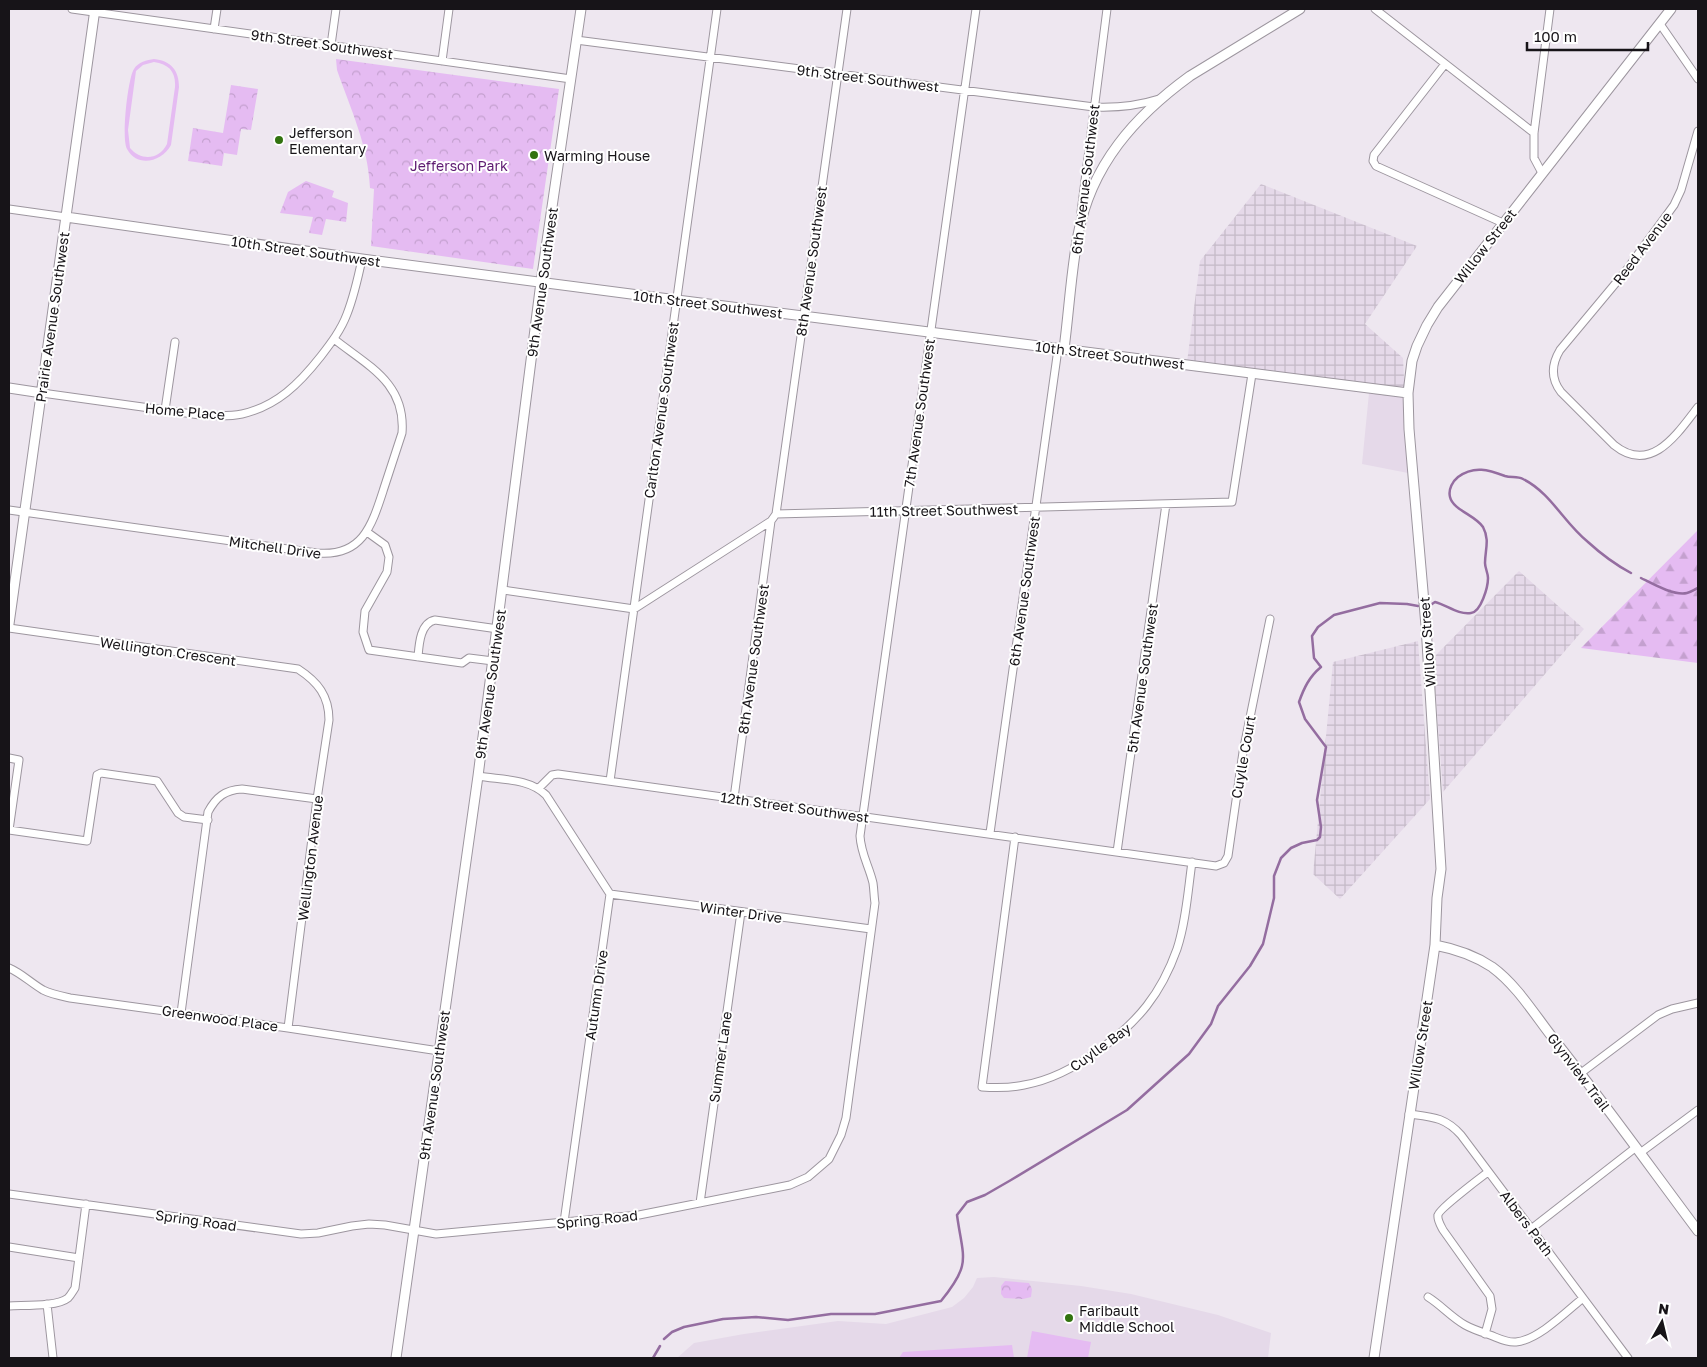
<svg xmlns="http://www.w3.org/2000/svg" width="1707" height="1367" font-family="'Golos Text',sans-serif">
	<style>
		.built { fill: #e5d9e9 }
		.industrial { fill: url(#industrial-grid) }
		.green { fill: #e5bbf2; fill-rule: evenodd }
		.forest { fill: url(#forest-firs) }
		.park { fill: url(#park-crowns) }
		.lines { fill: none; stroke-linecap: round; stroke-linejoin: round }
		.stream { stroke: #946da0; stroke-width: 2.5 }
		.minor-casing { stroke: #9d969f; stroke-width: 9 }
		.tertiary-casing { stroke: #9d969f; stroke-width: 11 }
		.minor { stroke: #fff; stroke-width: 7 }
		.tertiary { stroke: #fff; stroke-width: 9 }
		.poi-dot { fill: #32730f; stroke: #fff; stroke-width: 2 }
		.labels { text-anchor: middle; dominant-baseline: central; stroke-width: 4; stroke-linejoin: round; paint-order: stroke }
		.street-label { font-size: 14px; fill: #171418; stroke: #fff }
		.poi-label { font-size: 14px; fill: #171418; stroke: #fff; text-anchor: start }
		.park-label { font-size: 14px; fill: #5e1a71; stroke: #fff }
	</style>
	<defs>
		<pattern id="industrial-grid" width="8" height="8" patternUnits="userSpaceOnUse" patternTransform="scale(1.25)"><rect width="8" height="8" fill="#e5d9e9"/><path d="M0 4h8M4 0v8" fill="none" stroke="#c4b9c7"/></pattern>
		<pattern id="forest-firs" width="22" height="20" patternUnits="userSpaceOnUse" patternTransform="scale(1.25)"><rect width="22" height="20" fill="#e5bbf2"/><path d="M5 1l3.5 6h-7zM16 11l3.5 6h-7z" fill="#c4a0cf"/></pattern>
		<pattern id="park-crowns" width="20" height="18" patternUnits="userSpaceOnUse" patternTransform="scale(1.25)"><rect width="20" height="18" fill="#e5bbf2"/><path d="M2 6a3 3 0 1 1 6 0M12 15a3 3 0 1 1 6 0" fill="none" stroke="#c4a0cf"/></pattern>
	</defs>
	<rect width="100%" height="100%" fill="#eee7f0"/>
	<path class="built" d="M1369 393 1405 398 1408 473 1362 464Z
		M994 1277 1081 1286 1131 1294 1218 1315 1271 1333 1268 1358H677L694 1343 744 1334 838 1321 886 1324 952 1307 964 1298 973 1287 977 1278Z"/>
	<path class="industrial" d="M1261 184 1417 246 1365 324 1403 358 1405 398 1186 370 1200 261Z
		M1519 571 1584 629 1443 792 1433 658Z
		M1418 641 1430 799 1340 899 1313 874 1333 662Z"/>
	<path class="green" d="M154 59C171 61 179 70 179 87L171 145C162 162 137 168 127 149 121 139 128 77 134 69 138 62 147 60 154 59ZM154 62C169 64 176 72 175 87L167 144C159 160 141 161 130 148L128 130 136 71 143 65Z
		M1032 1331 1091 1342 1088 1358H1027Z
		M1012 1345 1014 1358H899L903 1352Z"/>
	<path class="forest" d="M1698 530V663L1581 648Z"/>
	<path class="park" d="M336 59 559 89 533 269 371 246 374 189 370 188C368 145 351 110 337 70Z
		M231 85 258 89 251 130 241 129 237 155 224 153 222 166 188 161 193 128 223 133Z
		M306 181 334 191 332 197 348 203 346 222 326 219 322 235 309 233 313 217 280 213 288 192Z
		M1005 1281 1029 1283 1032 1289 1031 1297 1023 1299 1004 1298 1001 1294V1286Z"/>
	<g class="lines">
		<path class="stream" d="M1641 578C1653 584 1674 596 1687 593 1691 592 1695 589 1698 588
			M1429 606 1435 602C1447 605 1458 615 1471 613 1481 612 1488 587 1488 578 1488 573 1485 568 1485 563 1485 550 1490 540 1483 527 1475 515 1453 510 1450 497 1448 489 1453 481 1458 477 1474 465 1489 470 1505 476 1511 478 1517 476 1523 479 1551 493 1564 523 1588 542 1600 553 1616 565 1631 573
			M664 1339 672 1332 684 1327 723 1319 756 1317 788 1320 831 1314H875L941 1301C972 1263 963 1259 957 1215L967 1202 985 1195 1011 1180 1127 1110 1189 1054 1211 1024 1218 1006 1250 966 1263 944 1274 898V876L1281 858 1291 848 1302 843 1317 840 1320 837 1321 827 1317 800 1326 747 1305 719 1299 702C1304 688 1309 677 1321 667L1314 658 1312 636 1318 627 1334 615 1380 603 1407 604 1418 606
			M653 1358 660 1346"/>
		<g class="minor-casing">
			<path id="minor" d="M72 9 571 79
				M1375 9 1534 133
				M1660 24 1698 79
				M214 29 217 9
				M576 40 1094 107C1117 108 1137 106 1159 99
				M331 45 336 9
				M442 61 449 9
				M1445 64 1374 155 1373 161 1376 166 1503 223
				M1698 131 1681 190 1674 205 1625 272 1560 350C1551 365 1551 379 1561 392L1614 445C1651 475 1677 434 1698 407
				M1542 173 1534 158V133L1550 9
				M9 209 66 217
				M1081 212 1107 9
				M42 393 200 415C214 416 228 417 242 414 277 406 299 384 321 356 331 343 341 330 347 314 354 296 358 278 362 259
				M165 410 175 342
				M9 510 317 553C363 557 372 525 384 488 390 470 396 451 402 433 406 383 368 366 334 339
				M776 514 1232 502 1252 374
				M367 532 385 545 389 557 387 572 365 611 363 632 369 650 462 663 469 658 493 661
				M503 590 634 609 771 521
				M9 628 298 669C318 682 329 696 329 720L317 799 288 1028
				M418 657C419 645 420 623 435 620L498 629
				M9 758 19 760 9 830 87 841 97 775 101 773 157 781 178 813 184 817 208 820
				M478 776C501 780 529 778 546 795L610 894 564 1222
				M610 781 717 9
				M539 788 552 775 558 774 1216 866 1224 863 1228 856 1243 752 1270 619
				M734 798 771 521 776 514 847 9
				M990 833 1058 349
				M1015 837 982 1087C996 1088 1010 1088 1024 1085 1052 1080 1076 1067 1099 1050 1138 1022 1161 994 1177 949 1186 922 1188 890 1192 862
				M1117 852 1166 504
				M610 894 871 929
				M9 968C21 973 31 983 43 990 51 994 61 996 70 998L288 1028 439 1051
				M181 1013 208 812C216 797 225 790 242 789L317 799
				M1581 1073 1658 1015 1672 1009 1698 1003
				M1409 1114C1432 1117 1445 1117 1461 1135L1628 1358
				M1640 1153 1698 1110
				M9 1194 301 1234 318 1233 352 1226 369 1224 385 1225 436 1234 639 1215 790 1185 808 1177 829 1159 841 1135 846 1118 875 903C874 897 874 890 873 883 869 866 861 854 860 836L976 9
				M700 1203 741 912
				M1531 1229 1635 1148
				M9 1247 79 1258
				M1428 1297C1441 1305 1451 1317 1465 1325 1472 1329 1481 1332 1490 1335 1498 1338 1507 1343 1516 1342 1538 1340 1566 1312 1583 1298
				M47 1304 53 1358
				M9 1306C23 1305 57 1307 68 1298 71 1295 73 1291 75 1288L86 1204
				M1485 1334 1492 1309 1490 1296 1443 1230C1441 1226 1437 1220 1438 1215 1439 1209 1480 1178 1488 1172"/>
		</g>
		<g class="tertiary-casing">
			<path id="tertiary" d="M66 217 362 259 677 300 1408 393
				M1064 349C1069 311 1071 272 1078 235 1091 165 1135 116 1190 76L1300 9
				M9 388 42 393
				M9 624 95 9
				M1435 945C1456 949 1474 955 1492 967 1518 986 1536 1017 1556 1042 1605 1104 1651 1168 1698 1231
				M396 1358 478 776 541 282 581 9
				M1374 1358 1435 945 1437 898 1441 869 1426 626 1409 429 1408 393 1412 361 1417 346 1427 325 1438 307 1671 9"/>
		</g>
		<use href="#minor" class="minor"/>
		<use href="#tertiary" class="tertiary"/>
	</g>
	<g class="poi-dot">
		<circle cx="279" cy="140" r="5"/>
		<circle cx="534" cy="155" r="5"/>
		<circle cx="1069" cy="1318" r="5"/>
	</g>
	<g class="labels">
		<g class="street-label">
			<text transform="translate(322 44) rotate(8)">9th Street Southwest</text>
			<text transform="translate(868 78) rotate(7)">9th Street Southwest</text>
			<text transform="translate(1085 179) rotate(-83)">6th Avenue Southwest</text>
			<text transform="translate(1485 246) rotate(-52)">Willow Street</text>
			<text transform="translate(1642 248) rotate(-53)">Reed Avenue</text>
			<text transform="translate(306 251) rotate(8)">10th Street Southwest</text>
			<text transform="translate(811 261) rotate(-82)">8th Avenue Southwest</text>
			<text transform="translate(542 282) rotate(-82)">9th Avenue Southwest</text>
			<text transform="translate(708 304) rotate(7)">10th Street Southwest</text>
			<text transform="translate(52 317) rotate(-82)">Prairie Avenue Southwest</text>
			<text transform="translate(1110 355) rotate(7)">10th Street Southwest</text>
			<text transform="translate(661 410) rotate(-82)">Carlton Avenue Southwest</text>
			<text transform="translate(185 411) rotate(5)">Home Place</text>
			<text transform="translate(919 413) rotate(-82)">7th Avenue Southwest</text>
			<text transform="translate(944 510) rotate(-1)">11th Street Southwest</text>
			<text transform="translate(275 547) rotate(8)">Mitchell Drive</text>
			<text transform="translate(1024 591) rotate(-82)">6th Avenue Southwest</text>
			<text transform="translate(1427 642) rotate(-94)">Willow Street</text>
			<text transform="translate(168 651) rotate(8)">Wellington Crescent</text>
			<text transform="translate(753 659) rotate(-82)">8th Avenue Southwest</text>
			<text transform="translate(1142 678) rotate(-82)">5th Avenue Southwest</text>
			<text transform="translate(490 684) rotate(-82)">9th Avenue Southwest</text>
			<text transform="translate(1243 757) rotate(-80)">Cuylle Court</text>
			<text transform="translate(795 807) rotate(8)">12th Street Southwest</text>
			<text transform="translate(310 858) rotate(-83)">Wellington Avenue</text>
			<text transform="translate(741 912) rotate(8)">Winter Drive</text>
			<text transform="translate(596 995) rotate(-82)">Autumn Drive</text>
			<text transform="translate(220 1018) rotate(8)">Greenwood Place</text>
			<text transform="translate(1420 1045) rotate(-81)">Willow Street</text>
			<text transform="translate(1100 1047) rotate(-36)">Cuylle Bay</text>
			<text transform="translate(720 1057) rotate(-82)">Summer Lane</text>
			<text transform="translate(1579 1072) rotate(53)">Glynview Trail</text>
			<text transform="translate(434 1085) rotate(-82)">9th Avenue Southwest</text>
			<text transform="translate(597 1219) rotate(-6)">Spring Road</text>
			<text transform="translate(196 1220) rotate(8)">Spring Road</text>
			<text transform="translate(1527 1223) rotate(53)">Albers Path</text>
		</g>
		<g class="poi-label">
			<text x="289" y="132">Jefferson<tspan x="289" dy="16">Elementary</tspan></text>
			<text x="544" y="155">Warming House</text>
			<text x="1079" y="1310">Faribault<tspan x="1079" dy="16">Middle School</tspan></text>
		</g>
		<g class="park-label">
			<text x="459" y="165">Jefferson Park</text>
		</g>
	</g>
	<rect width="1707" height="1367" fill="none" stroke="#171418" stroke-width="20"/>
	<g transform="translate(1662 1322) rotate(8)" stroke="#ffffff" stroke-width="4" paint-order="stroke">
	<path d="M0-4L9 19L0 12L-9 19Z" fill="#171418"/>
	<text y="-8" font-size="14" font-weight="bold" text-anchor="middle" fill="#171418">N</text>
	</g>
	<path d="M1527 42v8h121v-8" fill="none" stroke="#171418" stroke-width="2.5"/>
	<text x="1534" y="42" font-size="15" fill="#171418" stroke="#ffffff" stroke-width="4" paint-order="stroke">100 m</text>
</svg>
